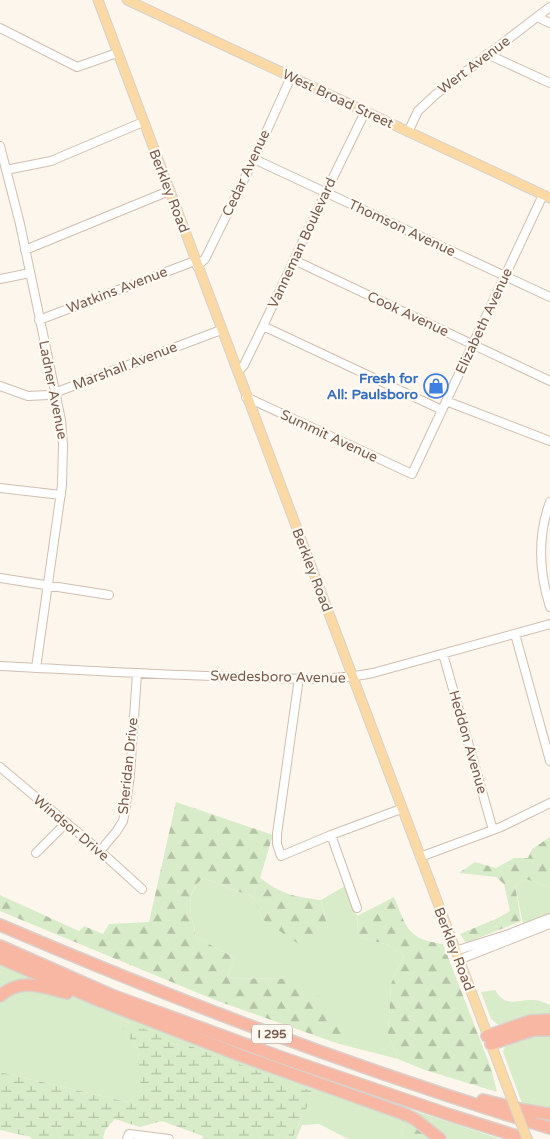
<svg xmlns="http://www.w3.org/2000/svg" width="550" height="1139" font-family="'Varela Round',sans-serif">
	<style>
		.green { fill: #d8ecc9 }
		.forest { fill: url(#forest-firs) }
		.wetland { fill: url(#wetland-marsh) }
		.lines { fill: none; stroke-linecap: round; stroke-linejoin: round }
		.minor-casing { stroke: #d1beb0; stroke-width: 10 }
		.major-casing { stroke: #dad1cd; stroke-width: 11 }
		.highway-casing { stroke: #dad1cd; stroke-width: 14 }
		.minor { stroke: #fff; stroke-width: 8 }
		.major { stroke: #fbd9a5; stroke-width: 9 }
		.highway { stroke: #f7b7a3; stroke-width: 11 }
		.major-bridge-casing { stroke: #dad1cd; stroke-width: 11; stroke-linecap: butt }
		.major-bridge { stroke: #fbd9a5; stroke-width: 9 }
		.labels { text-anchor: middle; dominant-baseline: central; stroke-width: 4.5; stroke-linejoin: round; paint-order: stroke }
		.shield { fill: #fffaf3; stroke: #a28b7f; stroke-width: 1 }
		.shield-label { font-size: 12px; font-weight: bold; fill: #7a5c4d }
		.street-label { font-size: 14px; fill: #7a5c4d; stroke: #fffaf3 }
		.shop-label { font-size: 14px; font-weight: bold; fill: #366cbe; stroke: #fffaf3; text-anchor: end }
	</style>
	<defs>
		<pattern id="forest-firs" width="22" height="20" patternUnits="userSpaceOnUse" patternTransform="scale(1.25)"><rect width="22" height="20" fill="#d8ecc9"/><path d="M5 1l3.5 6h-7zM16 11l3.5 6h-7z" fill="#b4c2a5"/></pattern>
		<pattern id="wetland-marsh" width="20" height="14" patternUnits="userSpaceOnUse" patternTransform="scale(1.25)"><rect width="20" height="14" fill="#d8ecc9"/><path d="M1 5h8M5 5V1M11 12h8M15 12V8" fill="none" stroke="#b4c2a5"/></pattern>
	</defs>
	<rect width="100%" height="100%" fill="#fdf6ec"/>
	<path class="green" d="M203 878 253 897 262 919 328 929 321 900 345 886 357 916 358 937 389 945 404 956 391 984 388 1034 398 1059 336 1043 346 1033 287 979 227 978 235 958 196 937C191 912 183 898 203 878Z
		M526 879 550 888V915L523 924 515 885Z
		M0 963 49 983 8 984 0 991Z
		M17 989 62 993 108 1008 397 1114 405 1125 401 1139H348L319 1124 302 1125 296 1139H292L303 1116 112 1014 138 1050 142 1091 127 1102 0 1072V1000Z
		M495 990C507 1009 515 999 534 1000 539 1000 545 1003 550 1005V1015L504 1025 497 1024 491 1019 481 992Z
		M539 1033H550V1111L541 1110 522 1103 503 1052 506 1044Z
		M412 1110 500 1139H448Z"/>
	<path class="forest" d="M176 802 273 835 260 878C282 894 294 897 321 900L328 929 303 947 262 919 253 897 203 878C183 896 191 913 196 937L235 958 227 978 287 979 311 986 347 1033 336 1043 215 1000 0 911V895L79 931 84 926 103 934 109 924 149 922Z
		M550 837V888L526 879 515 885 521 921 466 943 460 934 498 918 510 911 504 884 496 877 459 873 475 862 496 868 514 858H528L532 849Z
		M394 897C407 928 407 939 443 944L491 1068 497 1092 425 1070 398 1059 388 1034 391 984 404 956 389 945 358 937 357 916Z
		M397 1114 432 1139H401L405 1125Z"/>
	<path class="wetland" d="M111 1013 128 1023 314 1092 292 1139H202L203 1136 162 1121 140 1127 115 1119 105 1130 103 1139H31V1137L0 1130V1072L127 1102 141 1091 138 1050Z"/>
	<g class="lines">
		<g class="minor-casing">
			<path id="minor" d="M537 17 550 23
				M0 28 77 67 117 53
				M487 54 550 83
				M408 132 418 111 435 95 550 7
				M0 146 20 224 61 420 63 445 62 485 36 668
				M254 159 550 297
				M6 170 51 161 143 122
				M25 250 169 191
				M294 260 550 381
				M197 266 205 259 254 159 291 77
				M0 279 30 273
				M39 320 195 261
				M263 326 442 410
				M238 372 244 365 263 326 326 192 365 112
				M0 386 28 396 49 395 221 330
				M246 397 412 474 543 195
				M446 401 550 441
				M0 488 61 495
				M550 502C537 537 539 572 550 607
				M0 578 109 595
				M515 634 550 761
				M443 654 493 830
				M0 666C80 670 160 675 240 677 284 678 329 682 373 673L550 624
				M299 678 277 834V844L281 856 331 835 401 809
				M0 767 100 851 142 889
				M331 835 357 908
				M100 851 116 832 123 821 125 811 130 775 137 674
				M36 853 66 823
				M420 857 501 827 550 803
				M455 951 509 934 550 918
				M458 960 550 924
				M127 1139 129 1134 169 1139"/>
		</g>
		<g class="major-casing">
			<path id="major" d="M98 0 506 1084
				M127 0 550 198"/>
		</g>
		<g class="highway-casing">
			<path id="highway" d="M0 925C179 1002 363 1071 550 1128
				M0 946 111 995 283 1058 450 1115 526 1139
				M0 958 98 1000 242 1056 407 1115 416 1120 440 1139
				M0 996C21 977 42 987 67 993
				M487 1036 530 1021 550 1020
				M491 1044 533 1030H550
				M483 1100 524 1110 550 1114"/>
		</g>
		<use href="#minor" class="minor"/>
		<use href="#major" class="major"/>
		<use href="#highway" class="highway"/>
		<g class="major-bridge-casing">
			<path id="major-bridge" d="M506 1084 527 1139"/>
		</g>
		<use href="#major-bridge" class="major-bridge"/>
	</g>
	<defs>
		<g id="shop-ring" transform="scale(1.25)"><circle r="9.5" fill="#fffaf3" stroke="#3f7fe0" stroke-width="1.5"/><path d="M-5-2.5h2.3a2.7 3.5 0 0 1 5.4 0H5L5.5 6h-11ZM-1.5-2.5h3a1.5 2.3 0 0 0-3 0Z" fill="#3f7fe0"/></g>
	</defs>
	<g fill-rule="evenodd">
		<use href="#shop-ring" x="436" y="386"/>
	</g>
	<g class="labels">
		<rect class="shield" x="252" y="1024.5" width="40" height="19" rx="4"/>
		<g class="shield-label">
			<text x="272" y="1034">I 295</text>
		</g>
		<g class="street-label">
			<text transform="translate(474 65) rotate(-37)">Wert Avenue</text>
			<text transform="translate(338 99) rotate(25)">West Broad Street</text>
			<text transform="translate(246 173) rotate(-65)">Cedar Avenue</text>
			<text transform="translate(169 191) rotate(69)">Berkley Road</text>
			<text transform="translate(402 228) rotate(25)">Thomson Avenue</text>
			<text transform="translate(302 243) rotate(-65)">Vanneman Boulevard</text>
			<text transform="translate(117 290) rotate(-21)">Watkins Avenue</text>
			<text transform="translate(408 314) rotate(25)">Cook Avenue</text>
			<text transform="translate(484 321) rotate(-65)">Elizabeth Avenue</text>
			<text transform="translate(125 366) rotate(-21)">Marshall Avenue</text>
			<text transform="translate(53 390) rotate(79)">Ladner Avenue</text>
			<text transform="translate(329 436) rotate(25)">Summit Avenue</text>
			<text transform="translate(312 570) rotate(69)">Berkley Road</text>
			<text transform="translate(278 677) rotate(1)">Swedesboro Avenue</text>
			<text transform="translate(468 742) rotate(74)">Heddon Avenue</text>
			<text transform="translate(128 766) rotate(-84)">Sheridan Drive</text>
			<text transform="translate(71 828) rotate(40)">Windsor Drive</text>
			<text transform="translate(454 949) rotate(69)">Berkley Road</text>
		</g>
		<g class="shop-label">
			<text x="418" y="378">Fresh for<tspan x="418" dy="16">All: Paulsboro</tspan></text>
		</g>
	</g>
</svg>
